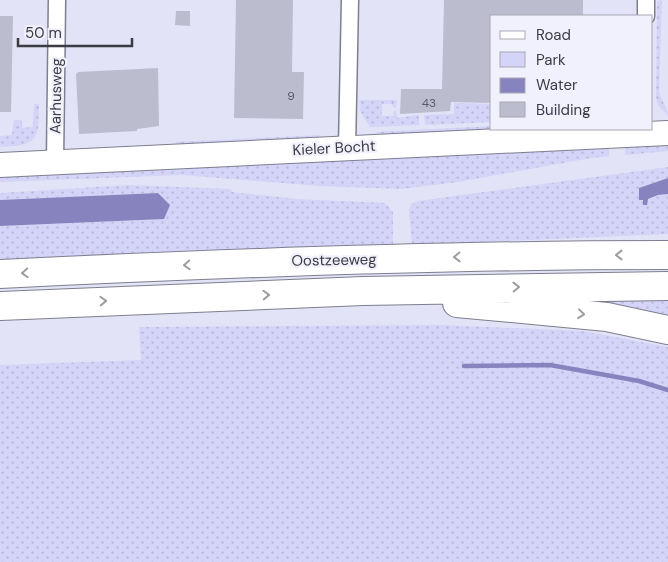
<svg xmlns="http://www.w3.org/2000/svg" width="668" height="562" font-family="'DM Sans',sans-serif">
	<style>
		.green { fill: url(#green-dots) }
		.water { fill: #8683bf }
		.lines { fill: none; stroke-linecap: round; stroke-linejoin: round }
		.stream { stroke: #8683bf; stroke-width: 4.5 }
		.building { fill: #bcbccf }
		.street-casing { stroke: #7e7e90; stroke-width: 19 }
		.secondary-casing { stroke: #7e7e90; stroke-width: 26 }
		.highway-casing { stroke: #7e7e90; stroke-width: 30 }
		.street { stroke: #fff; stroke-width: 16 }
		.secondary { stroke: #fff; stroke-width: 24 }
		.highway { stroke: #fff; stroke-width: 28 }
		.oneway { stroke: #9d9da2 }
		.labels { text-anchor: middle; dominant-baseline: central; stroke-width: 4.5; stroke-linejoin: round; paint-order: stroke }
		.number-label { font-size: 12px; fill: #5b5b67 }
		.street-label { font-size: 15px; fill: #3b3b44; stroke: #f1f1fd }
	</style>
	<defs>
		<pattern id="green-dots" width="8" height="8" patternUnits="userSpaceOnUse" patternTransform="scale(1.25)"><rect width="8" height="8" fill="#d4d3f8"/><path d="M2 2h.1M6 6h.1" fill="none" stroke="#b7b6d6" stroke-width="1.8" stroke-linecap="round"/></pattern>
	</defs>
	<rect width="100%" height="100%" fill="#e3e3f7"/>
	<path class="green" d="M662 0 659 92C661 101 668 107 668 116L658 105 656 98 657 1Z
		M359 100H397L396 108 393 107 392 104H382V116H393L394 111H396L397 118 419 115V125L370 127 360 111Z
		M454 103 492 104V122L425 125 424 115 454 114Z
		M34 104H39C39 142 37 145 0 147V136L12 135 14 120H22V128L33 127Z
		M492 126V129H571L383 136 375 132Z
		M322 135 314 138 177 146 175 142Z
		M609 145V156L591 158 458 182 401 189 320 186 182 175 0 182V176Z
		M668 145V151L625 155V147Z
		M668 167V178L639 188 640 200H643V204C650 197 658 195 668 194V234L412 245 409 210 411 204 418 201Z
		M128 185 230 189 232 192 297 199 385 203 393 212V244L0 265V226L163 219 158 193 0 200V193Z
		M668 296V318L624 306 582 302 578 297Z
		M440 325 583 331 668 347V562H0V365L141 360 139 327Z"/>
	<path class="water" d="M668 178V194L658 195 648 199 647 205H643V200H639V188Z
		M158 193 170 205 164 219 0 226V200Z"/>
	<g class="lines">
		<path class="stream" d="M464 366 550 365 639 381 668 390"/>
	</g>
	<path class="building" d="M236 0H293L292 72H304L303 119 234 118Z
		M444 0H583V16H492V103L451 102 450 111 400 114 401 89H442Z
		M176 11H190V26L175 25Z
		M0 16H13L11 112H0Z
		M158 68 159 126 137 129V131L79 134 76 74 78 72Z"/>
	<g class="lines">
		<g class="street-casing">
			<path id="street" d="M646 16V0
				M347 148 350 0
				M55 162 57 0"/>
		</g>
		<g class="secondary-casing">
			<path id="secondary" d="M0 165 668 133"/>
		</g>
		<g class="highway-casing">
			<path id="highway" d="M0 274C223 263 445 255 668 255
				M457 303 607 317 668 330
				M0 306 363 291 668 286"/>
		</g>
		<use href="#street" class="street"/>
		<use href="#secondary" class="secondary"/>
		<use href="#highway" class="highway"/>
	</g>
	<defs><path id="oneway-chevron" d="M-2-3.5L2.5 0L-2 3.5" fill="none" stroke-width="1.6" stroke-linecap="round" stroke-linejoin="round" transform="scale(1.25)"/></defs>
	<g class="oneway">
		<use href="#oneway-chevron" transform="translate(619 255) rotate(180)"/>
		<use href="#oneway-chevron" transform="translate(457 257) rotate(179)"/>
		<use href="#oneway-chevron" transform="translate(187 265) rotate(177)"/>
		<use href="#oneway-chevron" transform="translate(25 273) rotate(177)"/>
		<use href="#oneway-chevron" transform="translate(516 287) rotate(-1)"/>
		<use href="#oneway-chevron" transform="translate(266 295) rotate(-2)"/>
		<use href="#oneway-chevron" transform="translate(103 301) rotate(-2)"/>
		<use href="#oneway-chevron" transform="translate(581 314) rotate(6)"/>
	</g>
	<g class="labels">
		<g class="number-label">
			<text x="291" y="96">9</text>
			<text x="429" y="103">43</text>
		</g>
		<g class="street-label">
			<text transform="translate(56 96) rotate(-89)">Aarhusweg</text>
			<text transform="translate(334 148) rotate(-3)">Kieler Bocht</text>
			<text transform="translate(334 260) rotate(-1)">Oostzeeweg</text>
		</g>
	</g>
	<rect x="490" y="15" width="162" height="115" fill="#f1f1fd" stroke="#a8a8b3"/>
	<rect x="500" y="31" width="25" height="8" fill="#ffffff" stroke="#a8a8b3"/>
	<text x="536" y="40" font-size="15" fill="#3b3b44">Road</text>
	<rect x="500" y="52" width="25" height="15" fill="#d4d3f8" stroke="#a8a8b3"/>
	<text x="536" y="65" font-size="15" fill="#3b3b44">Park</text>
	<rect x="500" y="78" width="25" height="15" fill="#8683bf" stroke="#a8a8b3"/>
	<text x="536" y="90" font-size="15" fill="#3b3b44">Water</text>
	<rect x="500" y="102" width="25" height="15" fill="#bcbccf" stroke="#a8a8b3"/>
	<text x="536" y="115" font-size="15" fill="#3b3b44">Building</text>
	<path d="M18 38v8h114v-8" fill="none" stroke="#3b3b44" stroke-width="2.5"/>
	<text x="25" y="38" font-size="15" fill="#3b3b44" stroke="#f1f1fd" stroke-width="4" paint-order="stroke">50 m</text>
</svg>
